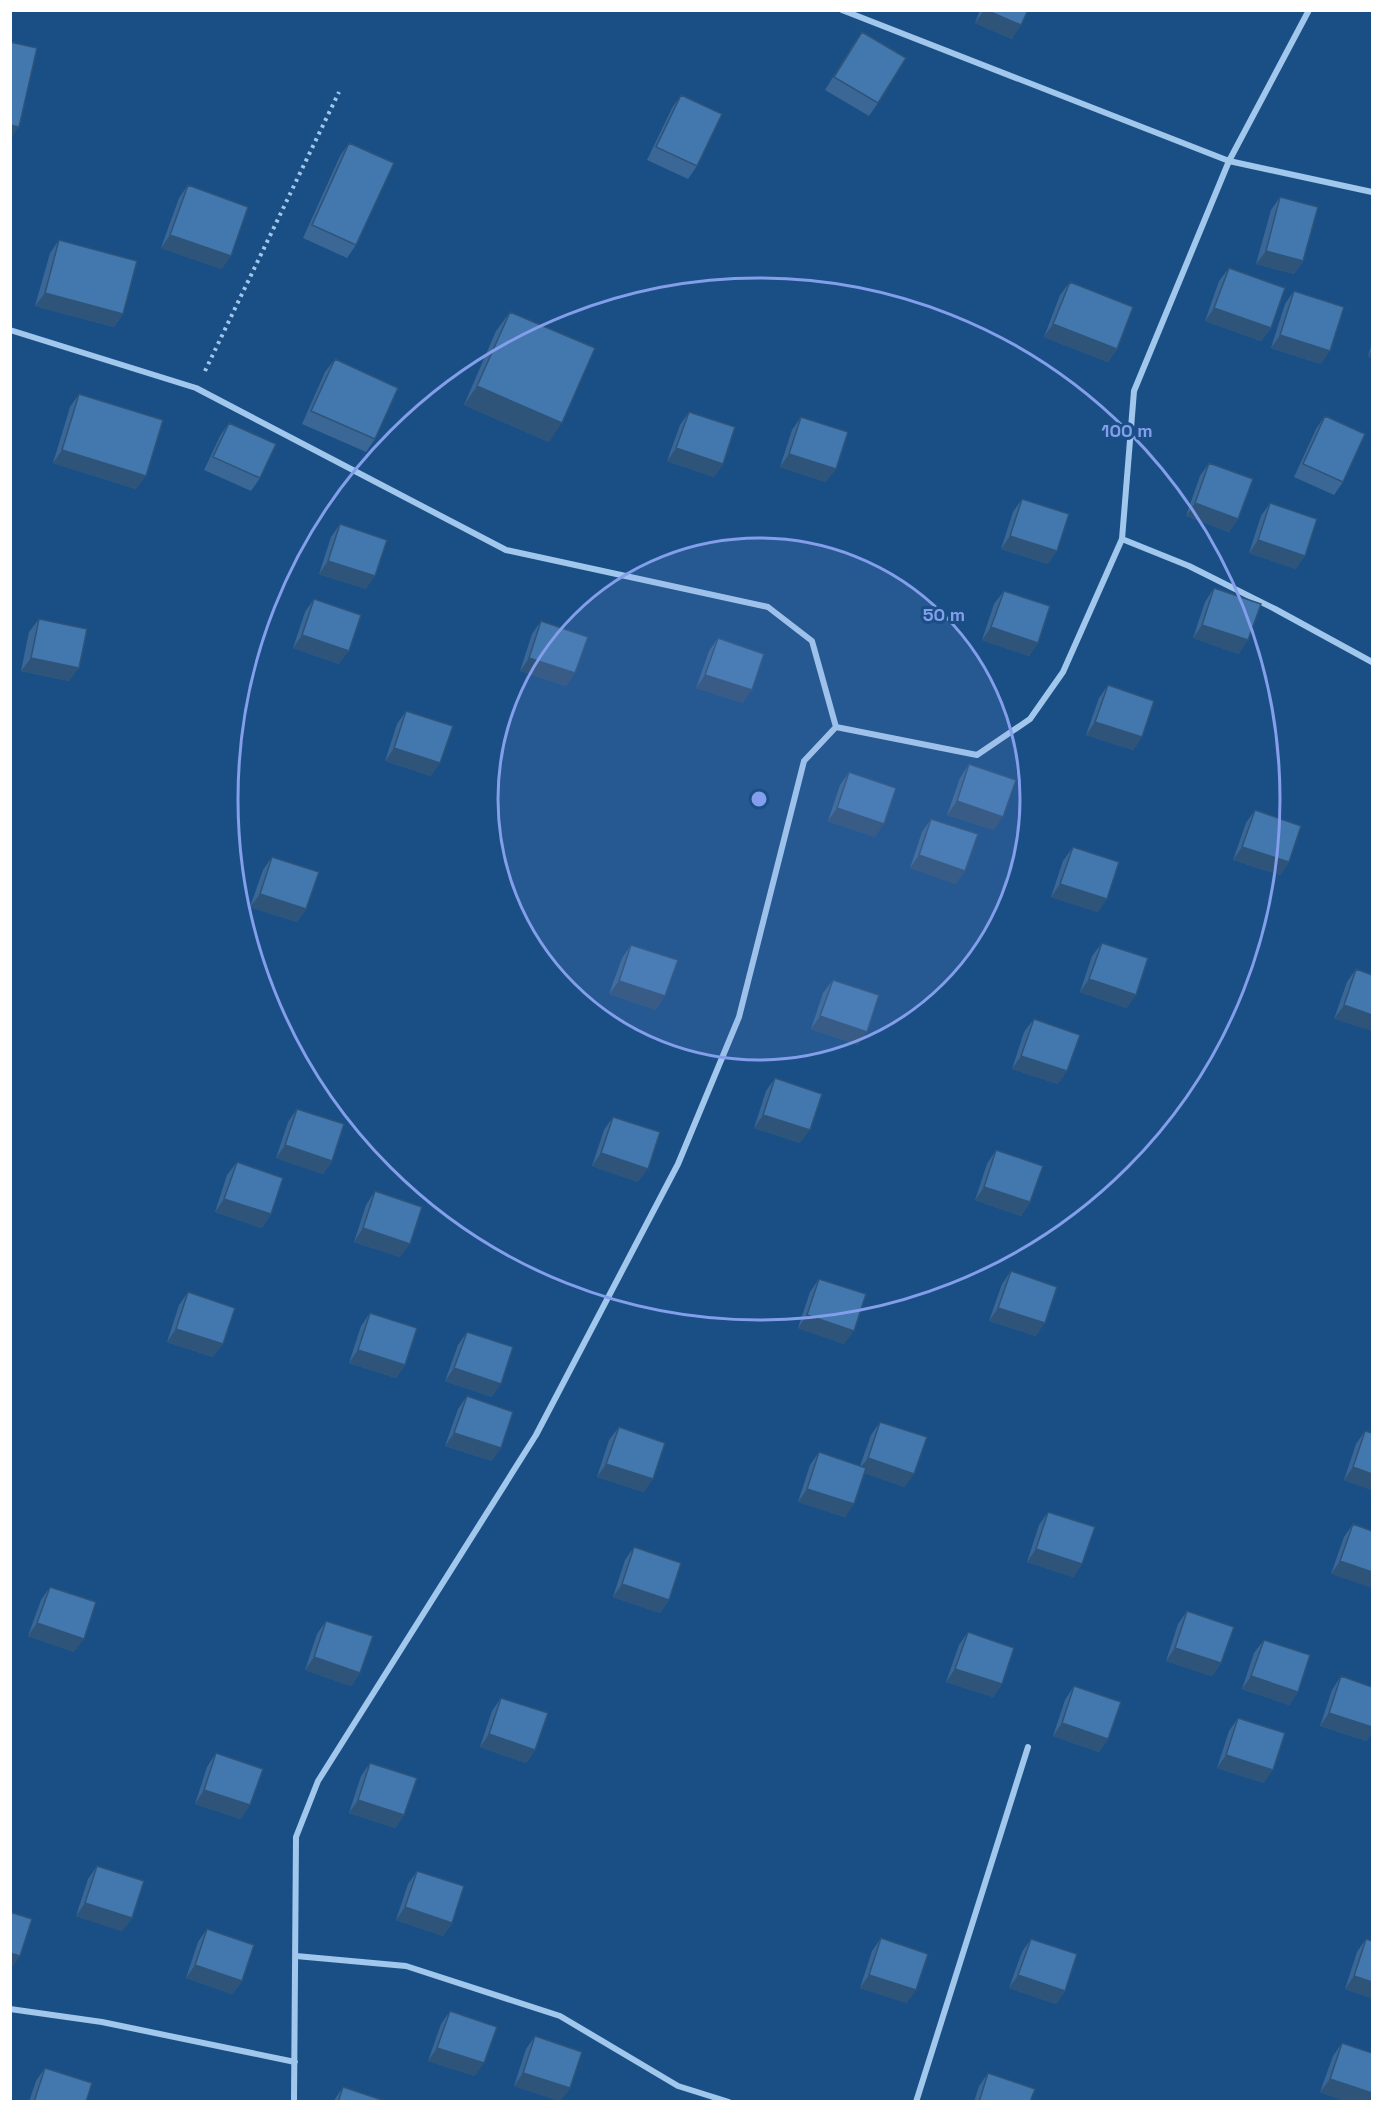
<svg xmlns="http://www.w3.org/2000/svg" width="1383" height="2112" font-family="'Space Grotesk',sans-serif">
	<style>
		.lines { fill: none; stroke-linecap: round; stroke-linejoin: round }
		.path { stroke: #a1c7ec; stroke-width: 4; stroke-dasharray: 3 4.5; stroke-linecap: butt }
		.minor { stroke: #a1c7ec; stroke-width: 6 }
		.wall { fill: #3a6796 }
		.shaded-wall { fill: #2f547a }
		.building { fill: #4378af; stroke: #2f547a; stroke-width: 1.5 }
		.ring { fill: none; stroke: #839eea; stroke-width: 3 }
		.centre { fill: #839eea; stroke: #1a4f86; stroke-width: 3 }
		.ring-label { font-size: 18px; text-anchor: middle; font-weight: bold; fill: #839eea; stroke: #1a4f86; stroke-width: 6; stroke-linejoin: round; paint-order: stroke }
	</style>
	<rect width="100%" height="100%" fill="#1a4f86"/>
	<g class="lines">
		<path class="path" d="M205 371 339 92"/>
		<path class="minor" d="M842 10 1229 161 1372 192
			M10 330 196 388 506 550 768 607 812 641 836 727
			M1122 539 1189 566 1275 609 1372 662
			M296 1956 406 1966 560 2016 678 2086 729 2102
			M10 2009 102 2022 295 2062
			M294 2102 296 1837 318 1781 536 1435 678 1164 739 1017 804 761 836 727 977 755 1030 719 1063 672 1122 539 1134 391 1229 161 1309 10
			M916 2102 1028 1747"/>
	</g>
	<path class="wall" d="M980 10H1028L1012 39 975 23Z
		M862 32 878 103 869 116 825 90 853 45Z
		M681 95 697 166 688 179 647 160 672 108Z
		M349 143 356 245 347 258 303 238 340 156Z
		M188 185 222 269 161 248 179 198Z
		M1280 197 1303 261 1294 274 1256 264 1271 210Z
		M59 240 123 314 114 327 35 306 50 253Z
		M1229 268 1271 328 1261 341 1205 321 1219 281Z
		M1070 282 1117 349 1108 362 1044 337 1060 295Z
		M1294 291 1321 364 1271 348 1285 304Z
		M510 312 549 442 464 405 496 331Z
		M1372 344V358L1368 356Z
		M335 359 375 439 366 452 302 424 325 372Z
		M79 394 136 489 53 463 70 407Z
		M689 412 723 464 714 477 667 461 680 425Z
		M1325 416 1343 482 1334 495 1294 477 1316 429Z
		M801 417 826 482 780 467 792 430Z
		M229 423 260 478 251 491 204 470 220 436Z
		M1209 463 1238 519 1229 532 1186 516 1200 476Z
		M1022 499 1048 564 1001 549 1013 512Z
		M1270 503 1296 569 1249 553 1261 516Z
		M340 524 366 589 319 574 331 537Z
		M1214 588 1239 654 1193 638 1205 602Z
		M1004 591 1038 643 1029 656 982 640 994 604Z
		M314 599 339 664 293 648 305 612Z
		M39 619 69 681 21 671 29 632Z
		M541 621 575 673 566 686 520 671 532 634Z
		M718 638 743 703 696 688 709 651Z
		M1108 685 1142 737 1133 750 1086 735 1099 698Z
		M406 711 431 776 385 761 397 724Z
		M969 764 994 830 947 815 960 778Z
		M849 772 875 837 828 821 840 785Z
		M1255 810 1289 862 1280 875 1233 860 1246 823Z
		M931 819 956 884 910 868 922 832Z
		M1073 847 1098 912 1051 897 1063 861Z
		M272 857 306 909 297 922 250 907 263 870Z
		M1102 943 1127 1008 1080 992 1092 956Z
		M631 945 656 1010 609 994 622 958Z
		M1356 969 1372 975 1334 1019 1347 982Z
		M833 980 858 1045 811 1029 823 993Z
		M1034 1019 1058 1084 1012 1069 1024 1032Z
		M775 1078 800 1143 754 1128 766 1091Z
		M297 1109 332 1161 323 1174 276 1158 288 1122Z
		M613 1117 638 1182 592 1166 604 1130Z
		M996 1150 1030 1202 1021 1216 975 1200 987 1164Z
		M237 1162 271 1214 262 1228 215 1212 227 1175Z
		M375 1191 400 1257 354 1242 366 1205Z
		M1011 1271 1036 1336 989 1321 1002 1284Z
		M819 1279 844 1344 798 1328 810 1292Z
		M188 1292 213 1357 167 1342 179 1305Z
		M370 1313 405 1365 396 1378 349 1363 361 1326Z
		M467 1332 492 1397 445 1381 458 1345Z
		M467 1396 492 1461 445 1446 458 1409Z
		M880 1422 905 1487 864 1473 845 1517 798 1502 810 1465 819 1452 860 1466 871 1435Z
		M619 1427 644 1492 597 1477 609 1440Z
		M1365 1431 1372 1433V1490L1344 1480 1356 1444Z
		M1048 1512 1082 1564 1073 1577 1027 1562 1039 1525Z
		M1353 1524 1372 1531 1331 1574 1344 1537Z
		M634 1547 669 1600 660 1613 613 1597 625 1560Z
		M50 1587 74 1652 28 1636 41 1600Z
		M1187 1611 1221 1663 1212 1676 1166 1661 1178 1624Z
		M326 1621 360 1673 351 1686 305 1670 317 1634Z
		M968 1632 1002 1684 993 1697 946 1682 959 1645Z
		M1264 1640 1298 1692 1289 1705 1242 1689 1254 1653Z
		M1341 1676 1367 1741 1320 1726 1332 1690Z
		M1074 1686 1108 1739 1099 1752 1053 1736 1065 1700Z
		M501 1698 535 1750 526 1763 480 1747 492 1711Z
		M1238 1718 1264 1783 1217 1768 1229 1731Z
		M216 1753 241 1819 195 1804 207 1767Z
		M370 1763 404 1815 395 1828 349 1813 361 1776Z
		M97 1866 132 1918 122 1931 76 1916 88 1879Z
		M417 1871 452 1923 443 1936 396 1920 408 1884Z
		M207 1929 242 1981 232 1994 186 1978 198 1942Z
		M881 1938 907 2003 860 1988 872 1951Z
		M1031 1939 1065 1991 1056 2004 1009 1988 1022 1952Z
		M1366 1939 1372 1998 1345 1989 1357 1952Z
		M450 2011 475 2076 428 2061 441 2024Z
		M535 2036 570 2088 560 2101 514 2086 526 2049Z
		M1342 2043 1372 2053V2102H1348L1320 2092 1333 2056Z
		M45 2068 86 2102H29L36 2081Z
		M988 2073 1030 2102H974L979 2086Z
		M343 2087 388 2102H333Z"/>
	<path class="shaded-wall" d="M984 10H986L1021 25 1012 39 975 23Z
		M10 125 19 127 10 139Z
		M170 235 231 256 222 269 161 248Z
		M1266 251 1303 261 1294 274 1256 264Z
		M45 293 123 314 114 327 35 306Z
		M1214 308 1271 328 1261 341 1205 321Z
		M1053 324 1117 349 1108 362 1044 337Z
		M1280 335 1330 351 1321 364 1271 348Z
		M1372 350V358L1368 356Z
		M477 386 562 423 549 442 464 405Z
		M676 448 723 464 714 477 667 461Z
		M62 450 146 476 136 489 53 463Z
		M789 454 836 469 826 482 780 467Z
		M1195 503 1238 519 1229 532 1186 516Z
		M1010 536 1057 551 1048 564 1001 549Z
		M1258 540 1305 556 1296 569 1249 553Z
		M328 561 375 576 366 589 319 574Z
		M1202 625 1248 640 1239 654 1193 638Z
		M991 627 1038 643 1029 656 982 640Z
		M302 635 349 651 339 664 293 648Z
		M31 658 79 668 69 681 21 671Z
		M529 658 575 673 566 686 520 671Z
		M705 675 752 690 743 703 696 688Z
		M1095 722 1142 737 1133 750 1086 735Z
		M394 748 440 763 431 776 385 761Z
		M957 801 1003 817 994 830 947 815Z
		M837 808 884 824 875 837 828 821Z
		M1242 847 1289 862 1280 875 1233 860Z
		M919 855 965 871 956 884 910 868Z
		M1060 884 1107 899 1098 912 1051 897Z
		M260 894 306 909 297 922 250 907Z
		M1089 979 1136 995 1127 1008 1080 992Z
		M619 981 665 996 656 1010 609 994Z
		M1344 1005 1372 1015V1031L1334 1019Z
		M820 1016 867 1032 858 1045 811 1029Z
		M1021 1056 1067 1071 1058 1084 1012 1069Z
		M763 1115 810 1130 800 1143 754 1128Z
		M285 1145 332 1161 323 1174 276 1158Z
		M601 1153 648 1169 638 1182 592 1166Z
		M984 1187 1030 1202 1021 1216 975 1200Z
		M224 1199 271 1214 262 1228 215 1212Z
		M363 1228 410 1244 400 1257 354 1242Z
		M998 1308 1045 1323 1036 1336 989 1321Z
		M807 1315 854 1331 844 1344 798 1328Z
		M176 1329 223 1344 213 1357 167 1342Z
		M358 1350 405 1365 396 1378 349 1363Z
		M454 1368 501 1384 492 1397 445 1381Z
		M454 1433 501 1448 492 1461 445 1446Z
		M868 1458 914 1474 905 1487 858 1471Z
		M606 1464 653 1479 644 1492 597 1477Z
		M1353 1467 1372 1474V1490L1344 1480Z
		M807 1489 854 1504 845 1517 798 1502Z
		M1036 1549 1082 1564 1073 1577 1027 1562Z
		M1340 1561 1372 1572V1588L1331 1574Z
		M622 1584 669 1600 660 1613 613 1597Z
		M37 1623 84 1639 74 1652 28 1636Z
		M1175 1648 1221 1663 1212 1676 1166 1661Z
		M314 1657 360 1673 351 1686 305 1670Z
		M955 1669 1002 1684 993 1697 946 1682Z
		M1251 1676 1298 1692 1289 1705 1242 1689Z
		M1329 1713 1372 1727V1733L1367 1741 1320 1726Z
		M1062 1723 1108 1739 1099 1752 1053 1736Z
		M489 1734 535 1750 526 1763 480 1747Z
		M1226 1755 1273 1770 1264 1783 1217 1768Z
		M204 1790 250 1805 241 1819 195 1804Z
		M358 1800 404 1815 395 1828 349 1813Z
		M85 1903 132 1918 122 1931 76 1916Z
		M405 1907 452 1923 443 1936 396 1920Z
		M10 1953 20 1956 11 1969H10Z
		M195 1965 242 1981 232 1994 186 1978Z
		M869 1975 916 1990 907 2003 860 1988Z
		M1018 1975 1065 1991 1056 2004 1009 1988Z
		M1354 1976 1372 1982V1998L1345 1989Z
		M437 2048 484 2063 475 2076 428 2061Z
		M523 2073 570 2088 560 2101 514 2086Z
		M1330 2079 1372 2093V2102H1348L1320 2092Z"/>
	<path class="building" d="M986 10H1028L1021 25Z
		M862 32 906 58 878 103 834 77Z
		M10 42 37 48 19 127 10 125Z
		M681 95 722 114 697 166 656 147Z
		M349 143 394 163 356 245 312 225Z
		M188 185 248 207 231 256 170 235Z
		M1280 197 1318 207 1303 261 1266 251Z
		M59 240 137 261 123 314 45 293Z
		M1229 268 1285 288 1271 328 1214 308Z
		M1070 282 1133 307 1117 349 1053 324Z
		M1294 291 1344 307 1330 351 1280 335Z
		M510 312 595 348 562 423 477 386Z
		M335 359 398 388 375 439 311 411Z
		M79 394 163 420 146 476 62 450Z
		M689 412 735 427 723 464 676 448Z
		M1325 416 1365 434 1343 482 1303 464Z
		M801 417 848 432 836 469 789 454Z
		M229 423 276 444 260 478 213 457Z
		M1209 463 1253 479 1238 519 1195 503Z
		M1022 499 1069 514 1057 551 1010 536Z
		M1270 503 1317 519 1305 556 1258 540Z
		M340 524 387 540 375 576 328 561Z
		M1214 588 1261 604 1248 640 1202 625Z
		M1004 591 1050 606 1038 643 991 627Z
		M314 599 361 615 349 651 302 635Z
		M39 619 87 629 79 668 31 658Z
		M541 621 588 637 575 673 529 658Z
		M718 638 764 654 752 690 705 675Z
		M1108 685 1154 701 1142 737 1095 722Z
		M406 711 453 726 440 763 394 748Z
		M969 764 1016 780 1003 817 957 801Z
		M849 772 896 788 884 824 837 808Z
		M1255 810 1301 826 1289 862 1242 847Z
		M931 819 978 834 965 871 919 855Z
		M1073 847 1119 862 1107 899 1060 884Z
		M272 857 319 872 306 909 260 894Z
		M1102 943 1148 958 1136 995 1089 979Z
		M631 945 678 960 665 996 619 981Z
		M1356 969 1372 975V1015L1344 1005Z
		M833 980 879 995 867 1032 820 1016Z
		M1034 1019 1080 1035 1067 1071 1021 1056Z
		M775 1078 822 1094 810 1130 763 1115Z
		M297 1109 344 1124 332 1161 285 1145Z
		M613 1117 660 1132 648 1169 601 1153Z
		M996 1150 1043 1166 1030 1202 984 1187Z
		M237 1162 283 1178 271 1214 224 1199Z
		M375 1191 422 1207 410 1244 363 1228Z
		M1011 1271 1057 1287 1045 1323 998 1308Z
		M819 1279 866 1294 854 1331 807 1315Z
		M188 1292 235 1308 223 1344 176 1329Z
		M370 1313 417 1328 405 1365 358 1350Z
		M467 1332 513 1347 501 1384 454 1368Z
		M467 1396 513 1412 501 1448 454 1433Z
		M880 1422 927 1437 914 1474 868 1458Z
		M619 1427 665 1443 653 1479 606 1464Z
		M1365 1431 1372 1433V1474L1353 1467Z
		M819 1452 866 1468 854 1504 807 1489Z
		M1048 1512 1095 1527 1082 1564 1036 1549Z
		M1353 1524 1372 1531V1572L1340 1561Z
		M634 1547 681 1563 669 1600 622 1584Z
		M50 1587 96 1602 84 1639 37 1623Z
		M1187 1611 1234 1627 1221 1663 1175 1648Z
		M326 1621 373 1636 360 1673 314 1657Z
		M968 1632 1014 1648 1002 1684 955 1669Z
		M1264 1640 1310 1655 1298 1692 1251 1676Z
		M1341 1676 1372 1687V1727L1329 1713Z
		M1074 1686 1121 1702 1108 1739 1062 1723Z
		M501 1698 548 1713 535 1750 489 1734Z
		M1238 1718 1285 1733 1273 1770 1226 1755Z
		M216 1753 263 1769 250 1805 204 1790Z
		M370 1763 417 1778 404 1815 358 1800Z
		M97 1866 144 1881 132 1918 85 1903Z
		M417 1871 464 1886 452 1923 405 1907Z
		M10 1912 32 1919 20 1956 10 1953Z
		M207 1929 254 1945 242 1981 195 1965Z
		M881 1938 928 1954 916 1990 869 1975Z
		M1031 1939 1077 1954 1065 1991 1018 1975Z
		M1366 1939 1372 1941V1982L1354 1976Z
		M450 2011 497 2027 484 2063 437 2048Z
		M535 2036 582 2052 570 2088 523 2073Z
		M1342 2043 1372 2053V2093L1330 2079Z
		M45 2068 92 2083 86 2102H34Z
		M988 2073 1035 2089 1030 2102H979Z
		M343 2087 388 2102H338Z"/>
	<circle cx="759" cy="799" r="261" fill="#839eea" fill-opacity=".12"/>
	<g class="ring">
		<circle cx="759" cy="799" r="261"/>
		<circle cx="759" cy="799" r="521"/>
	</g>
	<circle cx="759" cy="799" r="9" class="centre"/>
	<g class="ring-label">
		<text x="1127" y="437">100 m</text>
		<text x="944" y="621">50 m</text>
	</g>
	<rect width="1383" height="2112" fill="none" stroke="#ffffff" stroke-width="24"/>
</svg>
